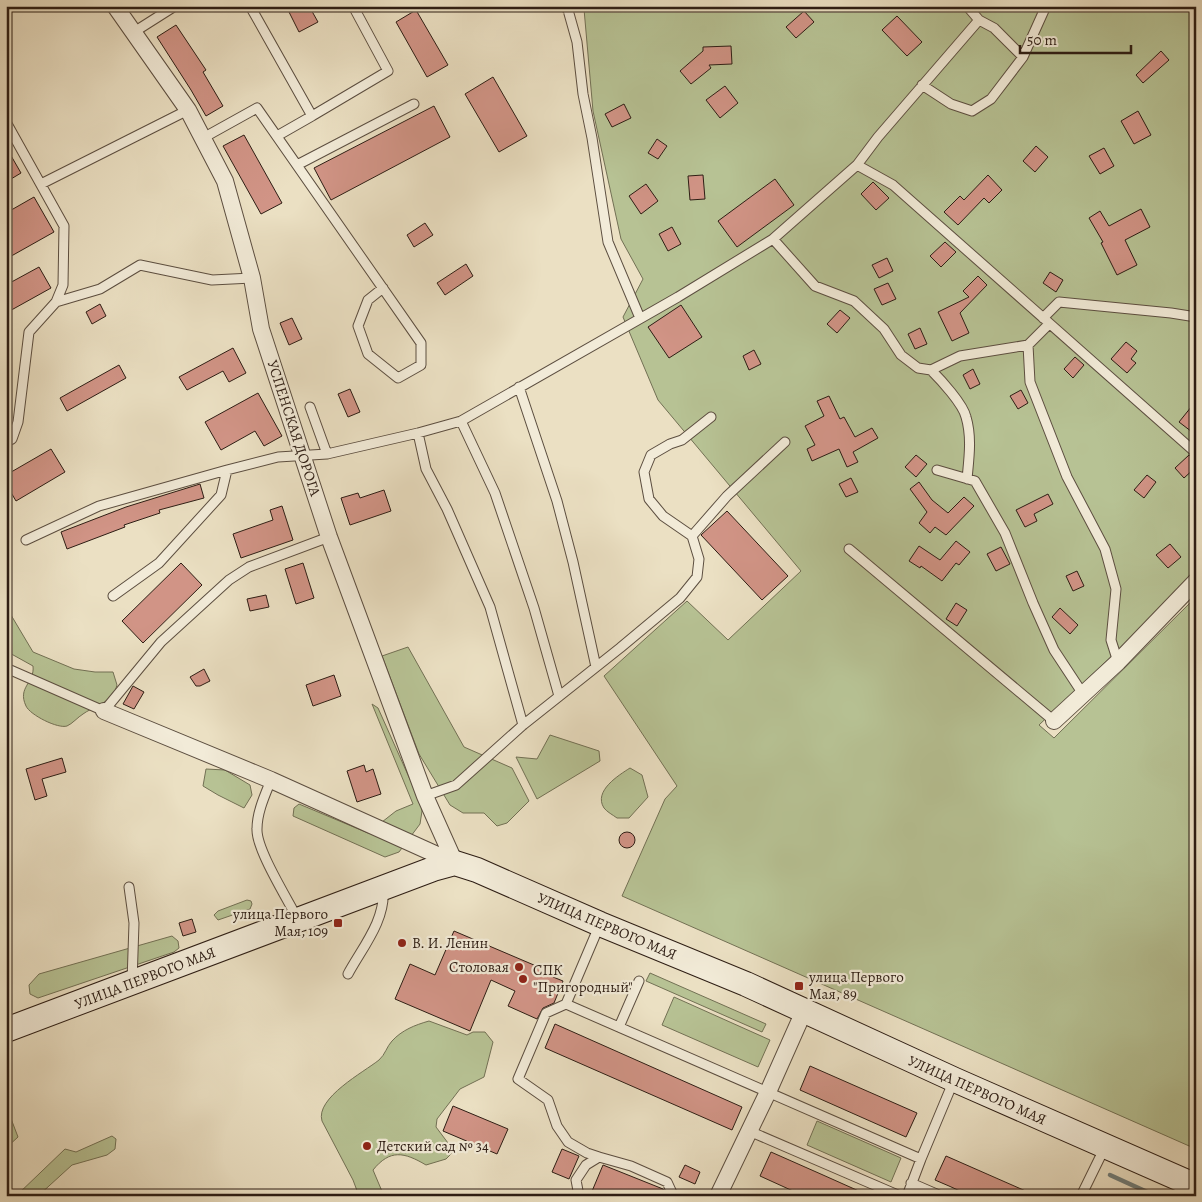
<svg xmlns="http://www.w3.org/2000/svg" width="1202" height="1202" font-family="Alegreya,serif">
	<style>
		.green { fill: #b7c294; stroke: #727054 }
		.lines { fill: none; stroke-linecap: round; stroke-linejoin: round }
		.stream { stroke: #6f7c79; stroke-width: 4.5 }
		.building { fill: #d19486; stroke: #2d1d14 }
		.lane-casing { stroke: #5c4e40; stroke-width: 11 }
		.street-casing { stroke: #5c4e40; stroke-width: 18 }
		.secondary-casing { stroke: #2d1d14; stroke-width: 26 }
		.lane { stroke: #f2ebd8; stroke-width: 9 }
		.street { stroke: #f2ebd8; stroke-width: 16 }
		.secondary { stroke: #f2ebd8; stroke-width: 24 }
		.poi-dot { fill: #8f2418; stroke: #f2ebd8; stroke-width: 2 }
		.labels { text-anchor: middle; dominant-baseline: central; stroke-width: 4.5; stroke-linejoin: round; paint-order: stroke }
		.street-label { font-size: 15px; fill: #2d1d14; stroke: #f2ebd8 }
		.poi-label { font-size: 15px; fill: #2d1d14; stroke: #f2ebd8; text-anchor: start }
	</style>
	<rect width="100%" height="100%" fill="#ebe0c3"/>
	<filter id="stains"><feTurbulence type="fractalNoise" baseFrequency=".004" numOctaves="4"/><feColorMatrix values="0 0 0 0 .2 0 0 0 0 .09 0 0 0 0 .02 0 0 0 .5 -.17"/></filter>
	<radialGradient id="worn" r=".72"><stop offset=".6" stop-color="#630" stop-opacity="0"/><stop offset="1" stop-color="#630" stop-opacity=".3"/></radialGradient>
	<path class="green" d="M582 6H1196V572L1141 628 1039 725 1054 738 1196 597V1149L622 896 665 799 677 786 604 676 687 601 728 640 801 571 658 400 623 317 643 279 621 239 593 111 584 9Z
		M6 614 11 615 33 652 74 669 95 672H113L117 685C116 688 115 693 112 695 106 704 91 708 83 714 78 717 72 724 67 726 58 729 30 715 26 706 17 687 35 683 33 666L6 651Z
		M408 647 464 747 512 768 529 801 507 823 497 826 484 813H463L450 805 419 754 382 656Z
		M372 704 378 708 421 804 422 811 420 824 399 852 385 857 293 816 294 808 299 804 368 833 396 811 413 804Z
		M550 735 599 751 600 761 537 799 516 757 537 759Z
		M630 768 642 775 648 797 629 818H617C613 815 607 812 604 808 593 791 619 775 630 768Z
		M206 769 225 770 250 785 252 795 244 808 218 795 203 786Z
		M247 900 251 901 252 904 250 909 218 920 214 915 218 911Z
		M172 936 178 941 179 948 174 952 38 998 30 994 29 985 39 974Z
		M650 973 766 1024 762 1032 646 981Z
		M674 997 770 1040 758 1067 662 1025Z
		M429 1021 467 1035 473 1032H485L493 1042 484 1077 460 1089 437 1119 436 1127 451 1147V1154L446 1159 426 1165C404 1152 390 1149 373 1170L384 1196H359L353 1180 322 1121C315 1098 364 1072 379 1060 385 1055 387 1046 392 1041 402 1030 415 1025 429 1021Z
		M6 1113 10 1116 18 1137 6 1148Z
		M817 1121 901 1158 891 1182 807 1145Z
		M112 1136 116 1139 115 1149 107 1155 72 1165 38 1196H16L65 1149 76 1152Z"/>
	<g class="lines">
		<path class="stream" d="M1110 1175 1156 1196"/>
	</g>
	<path class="building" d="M286 6H309L318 22 299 32Z
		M416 10 448 65 427 77 396 22Z
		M804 11 814 22 796 38 786 27Z
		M897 16 922 42 907 56 882 30Z
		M176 25 206 70 203 72 223 106 206 116 191 90 157 37Z
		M731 46 732 64 709 65 711 68 691 84 680 71 703 51V47Z
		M1161 51 1169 60 1143 83 1136 75Z
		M493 77 527 136 499 152 465 94Z
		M725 86 738 103 720 118 706 100Z
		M624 104 631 118 612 127 605 114Z
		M434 106 450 137 331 200 314 168Z
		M1138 111 1151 135 1134 144 1121 121Z
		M244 135 282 203 261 214 223 146Z
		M657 139 667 146 658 159 648 153Z
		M1036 146 1048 157 1035 172 1023 161Z
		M6 147 21 173 6 182Z
		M1104 148 1114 166 1100 174 1089 156Z
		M703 175 705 199 690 200 688 176Z
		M988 175 1002 190 989 203 984 198 958 225 944 212 960 196 964 200Z
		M775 179 794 205 737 247 718 221Z
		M873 182 889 198 876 210 861 194Z
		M646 184 658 201 641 214 629 196Z
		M34 197 54 232 6 259V213Z
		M1141 209 1150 227 1125 240 1137 265 1117 275 1101 243 1103 242 1089 218 1100 211 1109 226Z
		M425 223 433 235 414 247 407 235Z
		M672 227 681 244 668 251 659 234Z
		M945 242 956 252 941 267 930 256Z
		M887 258 893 271 879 278 872 265Z
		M466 264 473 276 445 295 437 283Z
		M39 267 51 288 6 313V285Z
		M1050 272 1063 280 1056 292 1043 283Z
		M978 276 987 285 960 313 969 333 952 341 938 312 969 297 963 291Z
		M888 283 896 299 882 305 874 289Z
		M100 304 106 316 92 324 86 312Z
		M681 305 702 337 669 358 648 327Z
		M840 310 850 318 837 333 827 324Z
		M292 318 302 339 289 345 280 323Z
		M920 328 927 344 915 349 908 334Z
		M1126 342 1137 351 1131 359 1136 363 1127 373 1111 359Z
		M233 348 246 373 229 382 223 371 187 390 179 377Z
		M754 350 761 364 749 370 743 356Z
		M1075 357 1084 365 1073 378 1064 369Z
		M119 365 126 378 67 411 60 398Z
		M973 369 980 384 970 389 963 375Z
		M350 389 360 412 348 417 338 394Z
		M1021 390 1028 403 1018 409 1010 396Z
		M258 393 282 436 264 446 255 431 221 450 205 422Z
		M829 396 840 419 844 417 855 437 872 428 878 438 853 452 858 462 847 467 839 449 812 461 807 449 815 445 805 426 824 416 817 401Z
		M1196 401V435L1179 422Z
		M51 449 65 472 16 501 6 484V475Z
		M916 455 927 464 916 477 905 467Z
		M1189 455 1196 461V467L1184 478 1175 468Z
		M1147 475 1156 482 1144 498 1134 490Z
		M851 478 858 492 846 497 839 484Z
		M919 482 932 500 948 513 964 497 974 506 946 535 935 527 930 533 919 523 927 512 910 489Z
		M200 484 204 498 159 510 160 513 124 525 125 527 67 549 61 532 126 507Z
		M384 490 391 511 350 525 341 498 358 493 360 498Z
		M1048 494 1053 504 1034 514 1037 521 1025 527 1016 510Z
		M282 506 293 540 241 558 233 534 273 520 270 510Z
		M727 511 788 576 762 600 701 535Z
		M956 541 970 552 959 565 956 563 942 581 921 566 920 568 909 561 919 546 940 560Z
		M1170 544 1181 557 1168 568 1156 555Z
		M1001 547 1010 564 996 571 987 554Z
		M181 563 202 585 143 643 122 621Z
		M303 563 314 598 296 604 285 569Z
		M1077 571 1084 586 1073 591 1066 576Z
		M266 595 269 607 250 611 247 599Z
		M956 603 967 610 957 626 946 619Z
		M1060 608 1078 625 1070 634 1052 617Z
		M204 669 210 681 200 686H196L190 677Z
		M334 675 341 696 313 706 306 685Z
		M133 686 144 692 134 709 123 704Z
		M62 758 66 772 42 779 47 796 35 800 26 769Z
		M364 765 366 772 373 769 381 794 357 802 347 771Z
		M619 840a8 8 0 1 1 16 0a8 8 0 1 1-16 0Z
		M192 919 196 932 183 936 179 923Z
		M454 931 555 974 553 977 563 981 554 1003 543 1008 537 1019 508 1006 515 991 491 980 470 1031 395 999 410 964 435 975Z
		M555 1024 742 1107 732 1130 545 1048Z
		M810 1066 917 1113 906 1137 800 1090Z
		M453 1106 508 1129 497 1154 443 1131Z
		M562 1149 579 1156 569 1179 552 1172Z
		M771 1152 823 1175 870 1196H804L760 1176Z
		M946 1156 1037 1196H971L949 1186 935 1180Z
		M603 1165 663 1189 666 1196H619L610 1192 609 1196H590Z
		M685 1165 700 1172 695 1184 679 1177Z"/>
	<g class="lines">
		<g class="lane-casing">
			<path id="lane" d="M250 6 312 116 277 136
				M564 6 568 10 577 42 583 94 592 138 608 242 640 318
				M967 6 979 20 994 28 1023 57
				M134 32 175 6
				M922 85 951 104 972 111 991 99 1023 57 1046 6
				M312 116 388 71 353 6
				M6 122 64 226 63 285 56 302 29 332 18 422 12 439 6 442
				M203 138 257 108 421 343V365L398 378 368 354 358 326 368 300 383 288
				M297 165 414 104
				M857 165 893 185 1196 453
				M41 184 188 110
				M773 239 815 286 854 301 884 329 901 355 918 368 931 370 960 356 1028 345 1049 324
				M56 302 100 289 140 265 212 280 252 278
				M1043 318 1059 302 1171 313 1196 317
				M1028 345 1030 382 1067 477 1105 549 1116 589 1111 640 1118 662
				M931 370C941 380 963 404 966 417 972 437 969 458 967 479
				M519 387 557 501 573 562 596 667
				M310 407 327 454
				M461 421 495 493 534 608 559 696
				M418 433 426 469 447 509 490 607 523 725
				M937 470 975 481 1005 533 1033 603 1054 650 1083 694
				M692 536 663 516 649 499 644 472 651 455 670 444 682 440 711 417
				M26 540 99 506 227 470 278 457 327 454 418 433 461 421 678 297 773 239 857 165 878 137 979 20
				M849 549 1054 721
				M113 596 159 563 221 495 227 470
				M6 668 104 711 161 642 229 580 249 567 329 537
				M271 780C265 795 257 812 257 829 256 849 287 898 297 918
				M425 796 456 785 523 725 620 648 680 598 697 577 699 559 692 536 727 496 785 442
				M129 887 134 923 132 982
				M600 924 566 1004 921 1159
				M348 974C362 948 386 920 383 889
				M566 1004 546 1013 518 1079 548 1100 557 1126 568 1142 587 1153 599 1157
				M619 1027 639 981
				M749 1131 900 1196
				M911 1183 941 1196
				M579 1196 576 1180 586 1165 599 1157 631 1166 667 1182 673 1195 675 1196
				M907 1196 921 1159 954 1080
				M1081 1196 1105 1147"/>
		</g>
		<g class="street-casing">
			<path id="street" d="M115 6 188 110 225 181 252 278 261 329 329 537 425 796 455 863
				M104 711 271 780 455 863
				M1054 721 1118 662 1196 581
				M718 1196 768 1092 804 1011"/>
		</g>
		<g class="secondary-casing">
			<path id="secondary" d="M6 1030 433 869 455 863 477 870 600 924 746 984 955 1080 1196 1186"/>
		</g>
		<use href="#lane" class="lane"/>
		<use href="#street" class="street"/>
		<use href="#secondary" class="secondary"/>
	</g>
	<g class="poi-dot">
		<rect x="333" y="918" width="10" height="10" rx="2.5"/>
		<circle cx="402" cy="943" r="5"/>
		<circle cx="519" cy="967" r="5"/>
		<circle cx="523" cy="979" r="5"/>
		<rect x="794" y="981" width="10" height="10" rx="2.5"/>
		<circle cx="367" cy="1146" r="5"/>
	</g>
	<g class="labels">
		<g class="street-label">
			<text transform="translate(294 428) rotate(72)">УСПЕНСКАЯ ДОРОГА</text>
			<text transform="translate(607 926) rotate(23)">УЛИЦА ПЕРВОГО МАЯ</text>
			<text transform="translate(145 978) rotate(-21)">УЛИЦА ПЕРВОГО МАЯ</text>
			<text transform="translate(977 1090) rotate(24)">УЛИЦА ПЕРВОГО МАЯ</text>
		</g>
		<g class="poi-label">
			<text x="328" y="914" text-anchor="end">улица Первого<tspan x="328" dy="17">Мая, 109</tspan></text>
			<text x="412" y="943">В. И. Ленин</text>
			<text x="509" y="967" text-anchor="end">Столовая</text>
			<text x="533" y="970">СПК<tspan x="533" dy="17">"Пригородный"</tspan></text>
			<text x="809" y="977">улица Первого<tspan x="809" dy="17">Мая, 89</tspan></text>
			<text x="377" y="1146">Детский сад № 34</text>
		</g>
	</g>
	<rect width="1202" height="1202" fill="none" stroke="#ebe0c3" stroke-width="25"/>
	<rect x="8" y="8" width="1187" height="1187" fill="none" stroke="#2d1d14" stroke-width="2.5"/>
	<rect x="12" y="12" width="1177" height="1177" fill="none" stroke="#2d1d14"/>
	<path d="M1020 45v8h111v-8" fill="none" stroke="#2d1d14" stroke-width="2.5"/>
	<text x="1027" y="45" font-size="15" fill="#2d1d14" stroke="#f2ebd8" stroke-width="4" paint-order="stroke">50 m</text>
	<rect width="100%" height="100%" filter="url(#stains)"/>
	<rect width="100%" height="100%" fill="url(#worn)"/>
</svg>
